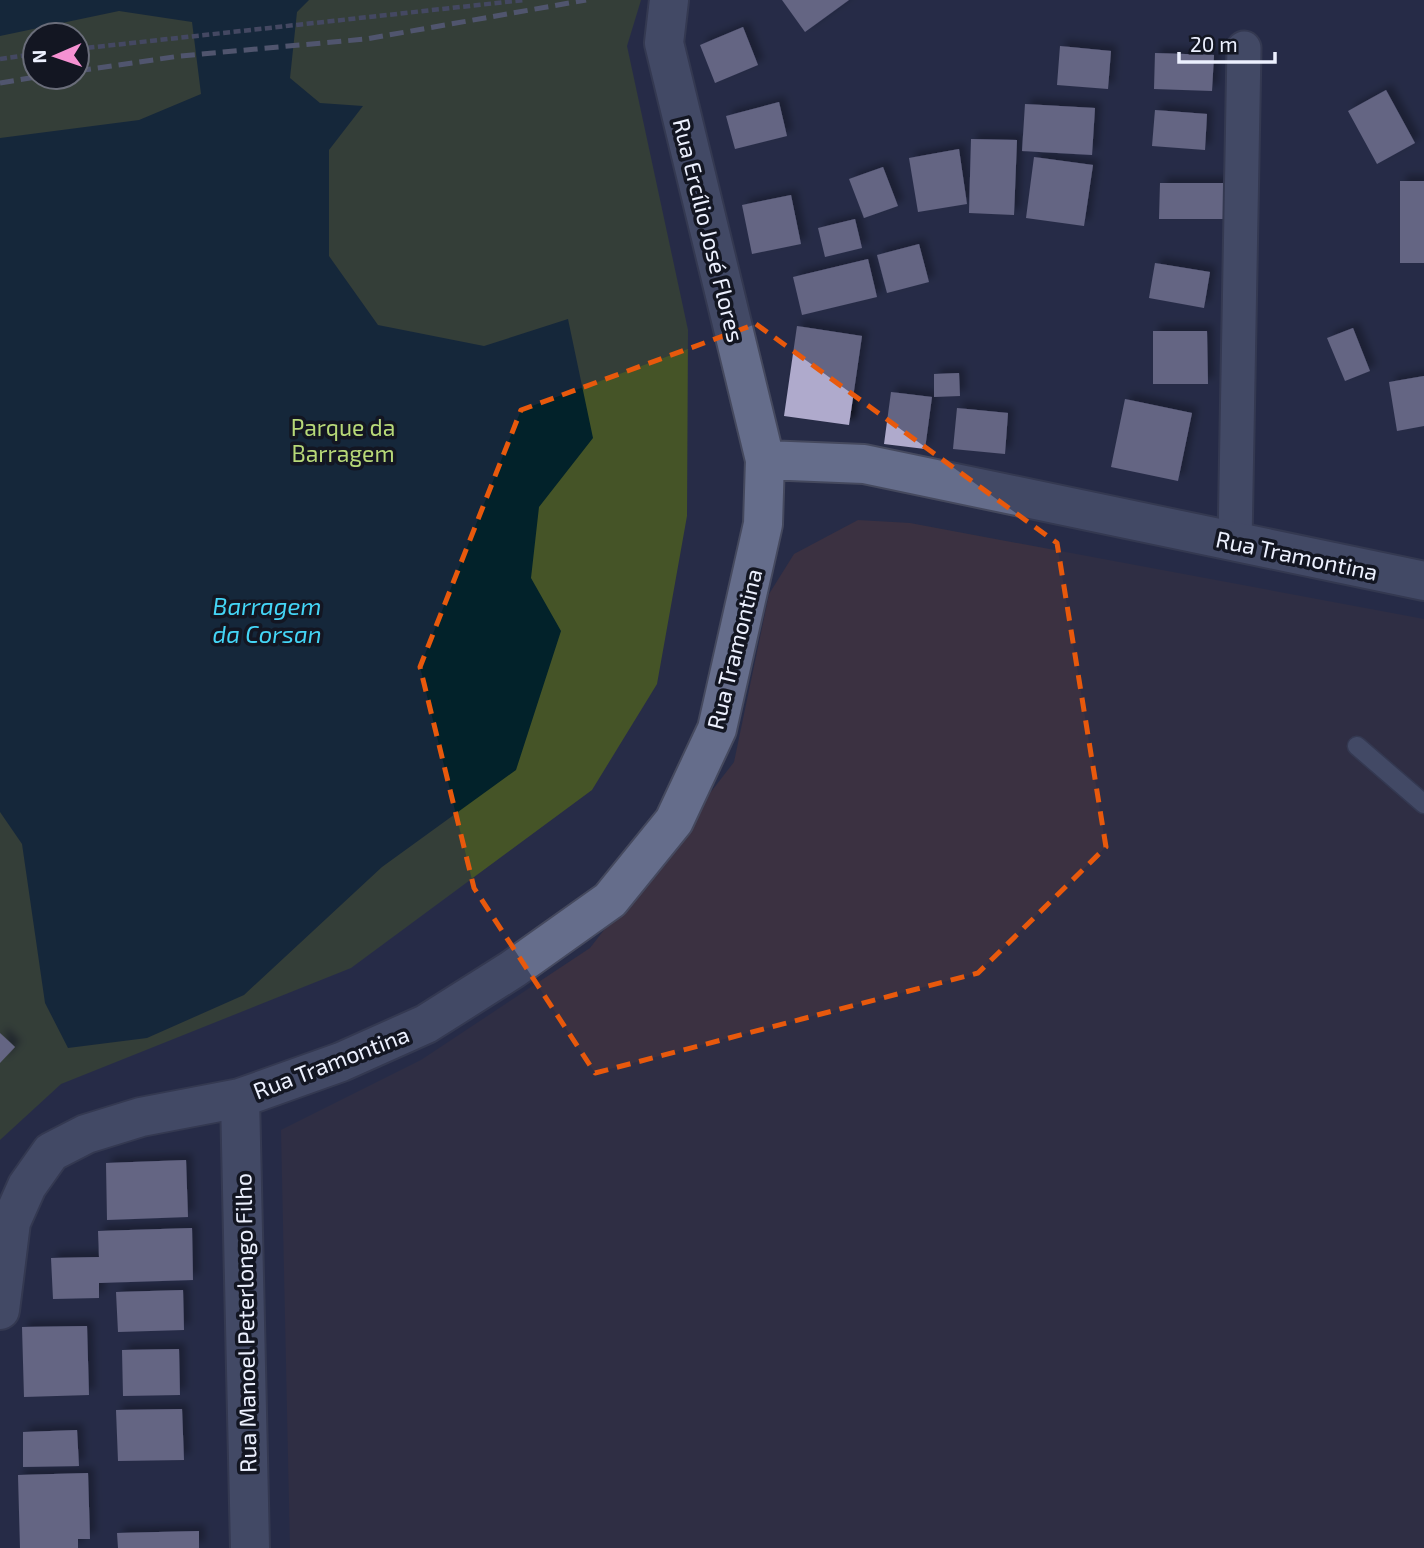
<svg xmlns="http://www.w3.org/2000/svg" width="1424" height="1548" font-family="'Exo 2',sans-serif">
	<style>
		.industrial { fill: #3b3141 }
		.green { fill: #455427; fill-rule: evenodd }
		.water { fill: #02222a }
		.building { fill: #afaacc; filter: url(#shadow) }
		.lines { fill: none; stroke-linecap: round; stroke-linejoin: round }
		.service-casing { stroke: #45495e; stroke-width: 21 }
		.minor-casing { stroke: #45495e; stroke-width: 37 }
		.tertiary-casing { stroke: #45495e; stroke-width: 42 }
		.path { stroke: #686c83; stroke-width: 4.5; stroke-dasharray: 7 3.5; stroke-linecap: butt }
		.service { stroke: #656d8b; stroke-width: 18 }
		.minor { stroke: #656d8b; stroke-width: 33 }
		.tertiary { stroke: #656d8b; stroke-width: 38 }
		.rail { stroke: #83889d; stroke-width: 5; stroke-dasharray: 14 7; stroke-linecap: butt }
		.marked { fill: none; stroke: #e8590c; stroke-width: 5; stroke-dasharray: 14 9; stroke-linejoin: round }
		.labels { text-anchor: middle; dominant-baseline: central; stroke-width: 7; stroke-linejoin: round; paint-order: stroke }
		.street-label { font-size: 23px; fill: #ecf0fe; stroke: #131622 }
		.park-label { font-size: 23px; fill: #b7d878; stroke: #131622 }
		.water-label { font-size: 24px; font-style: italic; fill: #44d5f6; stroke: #131622 }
	</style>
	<defs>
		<filter id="shadow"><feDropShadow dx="6" dy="-6" stdDeviation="3.5" flood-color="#0009"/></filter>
	</defs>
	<rect width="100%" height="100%" fill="#272c47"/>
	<path class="industrial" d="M858 520 910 523 1424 619V1548H290L281 1130 421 1060 590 948 734 762 769 594 794 554Z"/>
	<path class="green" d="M0 0H641L627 46 688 330 687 516 657 684 592 790 351 968 61 1084 0 1140ZM35 35H77V77H35Z"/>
	<path class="water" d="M0 0H309L297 12 290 78 320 103 363 106 329 150V256L378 325 484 346 568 319 593 438 539 507 531 578 561 631 516 770 382 867 244 995 147 1038 68 1048 45 1003 22 844 0 812V138L139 120 201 94 192 22 119 11 0 36Z"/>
	<path class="building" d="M782 0H849L805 32Z
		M743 27 758 65 715 83 700 45Z
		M1060 46 1111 51 1108 89 1057 85Z
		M1155 53 1214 55 1212 91 1154 89Z
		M1386 90 1415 143 1377 164 1348 111Z
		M779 102 787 136 735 149 726 116Z
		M1025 104 1095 108 1092 155 1022 151Z
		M1155 110 1207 114 1205 150 1152 146Z
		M971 139 1017 140 1014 215 969 213Z
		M959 149 967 204 918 212 909 158Z
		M1034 157 1093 165 1084 226 1026 218Z
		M883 167 898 206 864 218 849 179Z
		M1400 181H1424V263H1400Z
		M1160 183H1223V219H1159Z
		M791 195 801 244 752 254 742 205Z
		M855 219 862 248 825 257 818 228Z
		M919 244 929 282 887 293 877 255Z
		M868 259 877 297 802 315 793 277Z
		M1155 263 1210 272 1204 308 1149 298Z
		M797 326 862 336 849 425 784 416Z
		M1353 328 1370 371 1345 381 1327 338Z
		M1153 331H1207L1208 384H1153Z
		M959 373 960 396 934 397V374Z
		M1424 376V426L1397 431 1389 382Z
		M891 392 932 397 925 449 884 444Z
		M1125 399 1192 413 1178 481 1111 467Z
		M957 408 1008 413 1005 454 953 449Z
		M0 1033 15 1047 0 1063Z
		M186 1160 188 1217 107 1220 106 1163Z
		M192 1228 193 1280 99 1283V1298L53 1299 51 1258 99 1257 98 1231Z
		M183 1290 184 1330 118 1332 116 1292Z
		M87 1326 89 1395 24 1397 22 1327Z
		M179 1349 180 1395 123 1396 122 1350Z
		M182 1409 184 1460 118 1461 116 1410Z
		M77 1430 79 1466 23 1467V1432Z
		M88 1473 90 1539H78V1548H20L18 1475Z
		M199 1531V1548H118L117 1533Z"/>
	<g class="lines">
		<g class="service-casing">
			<path id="service" d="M1357 746 1424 804"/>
		</g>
		<g class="minor-casing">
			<path id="minor" d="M1235 542 1244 48"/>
		</g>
		<g class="tertiary-casing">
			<path id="tertiary" d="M765 460 864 464 1424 581
				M240 1098 250 1548
				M0 1310 11 1222 27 1186 51 1152 86 1134 141 1117 240 1098 341 1062 426 1024 513 969 610 900 674 821 717 729 763 524 765 460 664 43 669 0"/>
		</g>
		<path class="path" d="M77 49 524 0
			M0 59 35 54"/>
		<use href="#service" class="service"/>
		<use href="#minor" class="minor"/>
		<use href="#tertiary" class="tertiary"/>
		<path class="rail" d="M77 71 180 56 366 39 586 0
			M0 83 36 77"/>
	</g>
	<path d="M0 0H1424V1548H0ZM756 324 1057 543 1106 847 978 973 595 1073 474 888 420 667 521 410Z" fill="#272c47" fill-opacity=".55" fill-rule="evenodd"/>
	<path class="marked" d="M756 324 1057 543 1106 847 978 973 595 1073 474 888 420 667 521 410Z"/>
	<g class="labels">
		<g class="street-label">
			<text transform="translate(709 230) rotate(76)">Rua Ercílio José Flores</text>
			<text transform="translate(1297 555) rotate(12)">Rua Tramontina</text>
			<text transform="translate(734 649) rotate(-76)">Rua Tramontina</text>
			<text transform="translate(331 1062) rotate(-21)">Rua Tramontina</text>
			<text transform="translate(245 1323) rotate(-91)">Rua Manoel Peterlongo Filho</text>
		</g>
		<g class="park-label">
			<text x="343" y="427">Parque da<tspan x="343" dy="26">Barragem</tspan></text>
		</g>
		<g class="water-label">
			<text x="267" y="605">Barragem<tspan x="267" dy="28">da Corsan</tspan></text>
		</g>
	</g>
	<g transform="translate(56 56) rotate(268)"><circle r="33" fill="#131622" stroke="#6a6d7a" stroke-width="2"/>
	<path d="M0-5L12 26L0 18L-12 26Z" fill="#f591d2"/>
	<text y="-10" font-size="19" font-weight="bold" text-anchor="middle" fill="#ecf0fe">N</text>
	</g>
	<path d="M1179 52v10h96v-10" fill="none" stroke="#ecf0fe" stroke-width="3.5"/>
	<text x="1190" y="52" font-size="21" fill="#ecf0fe" stroke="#131622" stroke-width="5" paint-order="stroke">20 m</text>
</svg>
